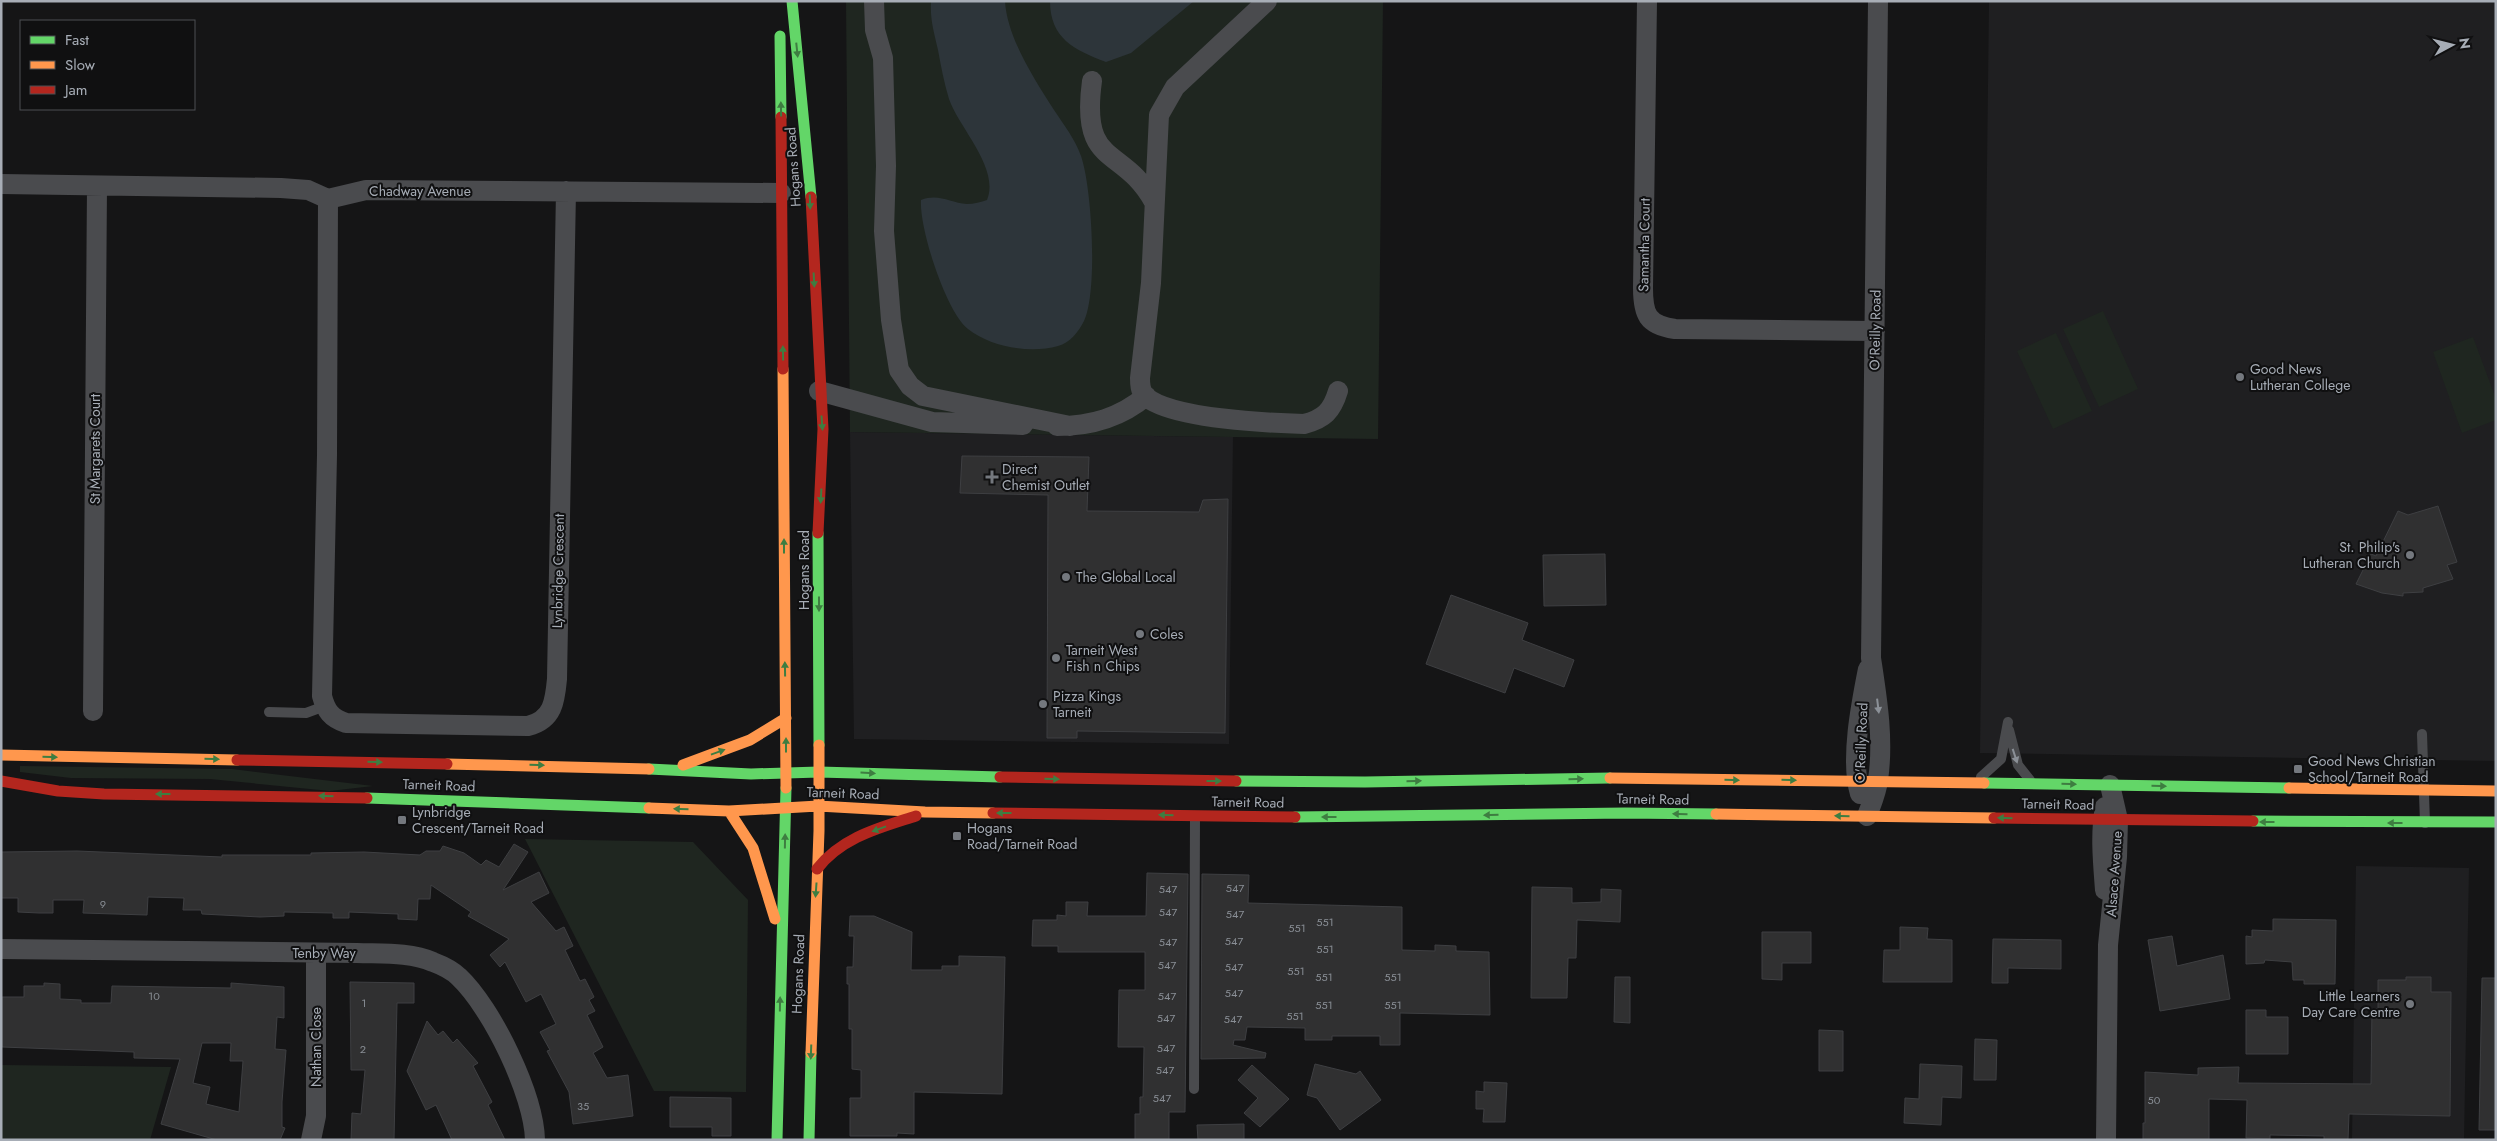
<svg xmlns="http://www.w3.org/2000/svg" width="2497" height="1141" font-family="Jost,sans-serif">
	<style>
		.built { fill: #1f1f21 }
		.green { fill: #1f2620 }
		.water { fill: #2d353a }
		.building { fill: #303031; stroke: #3e3f42; fill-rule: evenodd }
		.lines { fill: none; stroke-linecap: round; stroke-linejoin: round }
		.lane { stroke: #4a4b4e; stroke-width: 10 }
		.street { stroke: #4a4b4e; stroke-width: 20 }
		.fast { stroke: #63d668; stroke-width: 11 }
		.slow { stroke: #ff974d; stroke-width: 11 }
		.jam { stroke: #b3261e; stroke-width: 11 }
		.oneway { fill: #3e7d41 }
		.oneway2 { fill: #8b9097 }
		.poi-dot { fill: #74787e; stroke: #101011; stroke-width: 2 }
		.labels { text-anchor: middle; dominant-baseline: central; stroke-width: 4; stroke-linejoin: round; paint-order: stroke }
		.number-label { font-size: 11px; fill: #898e95 }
		.street-label { font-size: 14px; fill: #a7adb6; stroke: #101011 }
		.poi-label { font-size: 14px; fill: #a7adb6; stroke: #101011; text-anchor: start }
	</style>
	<rect width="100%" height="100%" fill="#151516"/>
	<path class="built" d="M1989 1H2496V761L1980 753Z
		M850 432 1233 437 1229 744 854 739Z
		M2356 866 2469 868 2464 1140H2352Z"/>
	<path class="green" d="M846 1H1383L1378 439 850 432Z
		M2103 311 2138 389 2099 407 2063 329Z
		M2056 333 2092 411 2053 429 2017 351Z
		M2473 337 2496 399V420L2462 433 2433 352Z
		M20 766 232 769 373 786 330 791 210 779 71 778 20 772Z
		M525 839 693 842 748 900 746 1092 654 1091Z
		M1 1065 171 1067 150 1140H1Z"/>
	<path class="water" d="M931 1H1005C1007 38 1035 80 1054 110 1064 125 1075 139 1081 156 1092 187 1098 292 1084 321 1079 331 1070 343 1058 346 1030 354 991 347 968 329 946 312 919 228 921 200 939 193 950 203 967 204 974 204 981 202 987 200 1000 168 959 128 949 99 944 83 941 66 938 50 934 32 930 21 931 1Z
		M1050 1H1194L1131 53 1106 62C1074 50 1050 38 1050 1Z"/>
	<path class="building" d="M962 456 1089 457 1087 511 1199 512 1203 500 1228 499 1225 733 1077 731V738H1047L1048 495 960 493Z
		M2438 506 2457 562 2447 565 2453 579 2423 588V592L2403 593V596L2382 593 2356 584 2371 554 2376 556 2398 511 2408 515Z
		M1605 554 1606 605 1544 606 1543 555Z
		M1451 595 1528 623 1522 640 1574 660 1564 687 1514 668 1505 693 1426 664Z
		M514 844 528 852 503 890 539 872 549 893 531 902 556 931 564 927 573 946 565 950 580 981 585 979 594 997 589 1000 595 1011 587 1015 603 1047 593 1053 607 1078 628 1075 633 1116 573 1124 569 1092 547 1051 550 1050 540 1032 556 1024 541 994 526 1002 505 962 500 967 490 955 509 939 468 916 471 912 431 885 430 899H418L417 920 398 919V914L349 912V918H333V913L284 912V916L260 917 202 914 201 910H183L184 898 148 897 147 915 83 913 84 900H53V913H39L18 912V898H1V852L77 851 222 857V855H311V853L364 852 420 855 426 851H440L443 846 464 853 481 865 486 860 499 867Z
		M1147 873 1188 874 1185 1112H1169V1140H1135V1114H1140V1097H1143L1144 1047H1118L1119 990H1145V952H1058V946H1032L1033 920H1057V915L1066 916V902H1088L1087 916H1146Z
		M1202 874 1249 875 1248 903 1402 907V950L1435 951V945L1456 946V951L1489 952 1490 1015 1400 1013V1045H1380V1036H1332V1040H1305V1028L1247 1027 1245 1040H1234L1233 1045 1266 1053 1265 1058 1201 1059Z
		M1532 887 1572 888V903L1601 902V889L1621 890 1620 922 1577 920 1576 958H1568L1567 998H1531Z
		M850 916H874L912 932 911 970H942V966H959V956L1005 957 1002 1094 914 1092V1134L897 1133V1136H850V1098H861V1070L852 1069V1029H849V984H847V967H853L854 936H849Z
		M2273 919 2336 920 2335 984H2304V980H2293L2292 962 2265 960 2264 963 2246 964V936L2252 937V930L2273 931Z
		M1900 927 1928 928 1927 939 1952 940V982H1883L1884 950H1900Z
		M1762 932H1811V963H1782V980L1762 979Z
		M2172 936 2177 966 2223 955 2230 999 2160 1011 2148 940Z
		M1993 939 2061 940V969L2008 968V983H1992Z
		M1615 977H1630V1023L1614 1022Z
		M2406 977H2431V992H2451L2450 1116 2349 1114 2348 1140H2324V1136L2270 1135V1139L2246 1138 2247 1100 2209 1099V1140H2143V1123H2145V1072L2198 1075V1068L2239 1067 2238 1083 2371 1084 2372 1009H2378V980H2406Z
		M2482 978H2496V1130H2479Z
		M350 982 414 983V1003H397L394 1140H351L352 1113 361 1114 365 1070H351Z
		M44 983 60 984V999L81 1000V1003H111L112 986 231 988V983L284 987V1018L277 1017 275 1049 286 1050 282 1102V1127L285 1128 280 1140H217L161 1124 180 1059 134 1058V1052L2 1047V997H24V986H44ZM202 1043H231L230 1061H243L239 1112 206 1104 210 1087 193 1083Z
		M2246 1010H2266V1017H2288V1054H2246Z
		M427 1021 438 1035 443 1031 453 1043 457 1039 478 1063 473 1066 492 1102 488 1105 505 1140H452L436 1105 426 1110 407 1071Z
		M1819 1030 1843 1031V1071H1819Z
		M1975 1039 1997 1040 1996 1080H1974Z
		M1315 1064 1356 1074 1360 1071 1381 1100 1340 1130 1317 1098 1307 1095Z
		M1920 1064 1962 1066 1961 1098 1942 1097 1941 1125 1904 1123 1905 1098 1919 1099Z
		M1252 1065 1289 1099 1260 1127 1244 1113 1258 1098 1238 1080Z
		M1484 1082 1507 1083 1505 1122H1483L1484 1109H1476V1091L1484 1092Z
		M670 1097 731 1098V1136H712V1127H670Z
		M1244 1124V1140H1198L1197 1125Z"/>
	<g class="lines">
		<path class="lane" d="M269 712 306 713 325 706
			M2009 730 2018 765 2030 780
			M2422 734 2425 823
			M1981 777 2001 759 2008 722
			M1194 1089 1195 817"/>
		<path class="street" d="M874 1 875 30 883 58 886 166 884 231 891 320 899 370 910 386 923 396 1070 426
			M1267 1 1175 87 1159 115 1151 283 1140 378C1140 384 1140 391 1145 396 1170 419 1269 423 1304 424 1324 419 1332 411 1338 391
			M1647 1 1643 288C1643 314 1647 325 1675 329L1875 331
			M1092 81C1080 169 1123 145 1154 202
			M1 184 281 188 308 190 328 199 366 190 781 193
			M328 199 327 455 322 696C326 711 331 718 346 723L528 726C553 720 555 701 557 679L566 191
			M819 391 932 422 1023 425
			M1057 426C1091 426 1120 418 1146 396
			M93 711 97 186
			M1860 794C1850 760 1861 704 1868 669
			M1867 816C1871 805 1877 792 1878 780 1884 739 1877 698 1871 658L1878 1
			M2105 890C2103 863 2100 834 2105 807
			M1 949 357 953C381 954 410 952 433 962 441 965 453 971 459 977 492 1008 534 1095 535 1140
			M311 1140 316 1116V953
			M2106 1140 2108 945 2117 857 2118 820 2110 785"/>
		<path class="fast" d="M792 1 811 197
			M780 36 781 117
			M818 533 819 745
			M649 769 751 774 819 772 1000 777
			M1236 781 1365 782 1610 778
			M1984 783 2289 788
			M367 798 649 808
			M1295 817 1625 813 1716 814
			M2253 821 2496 822
			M777 1140 786 788
			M809 1140 811 1053"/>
		<path class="slow" d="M783 369 786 788
			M1 755 237 760
			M447 764 649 769
			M683 765 750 740 786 718
			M1610 778 1984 783
			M2289 788 2496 791
			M649 808 729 811 818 806 925 812 993 813
			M729 811 753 848 775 919
			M1716 814 1994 818
			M811 1053 819 831V745"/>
		<path class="jam" d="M781 117 783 369
			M811 197 823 429 818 533
			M237 760 447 764
			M1000 777 1236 781
			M1 781 58 791 104 794 367 798
			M993 813 1295 817
			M1994 818 2253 821
			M817 869C842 837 879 828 916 816"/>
	</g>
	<defs><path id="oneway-solid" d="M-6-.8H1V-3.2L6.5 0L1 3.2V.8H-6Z" transform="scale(1.25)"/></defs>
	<g class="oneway">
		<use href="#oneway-solid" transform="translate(797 50) rotate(84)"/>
		<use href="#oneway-solid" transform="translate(781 109) rotate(-91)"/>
		<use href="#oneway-solid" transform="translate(810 202) rotate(88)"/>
		<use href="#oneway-solid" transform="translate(814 280) rotate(87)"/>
		<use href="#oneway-solid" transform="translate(783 353) rotate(-91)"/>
		<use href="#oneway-solid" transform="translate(822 423) rotate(86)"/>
		<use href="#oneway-solid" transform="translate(821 496) rotate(93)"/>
		<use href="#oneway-solid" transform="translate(784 546) rotate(-90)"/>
		<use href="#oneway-solid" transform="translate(819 604) rotate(90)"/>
		<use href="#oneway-solid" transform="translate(785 669) rotate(-91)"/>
		<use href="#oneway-solid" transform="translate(786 745) rotate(-90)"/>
		<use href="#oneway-solid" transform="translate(718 752) rotate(-20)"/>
		<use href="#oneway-solid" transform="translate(50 757) rotate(1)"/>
		<use href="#oneway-solid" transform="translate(212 759) rotate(1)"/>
		<use href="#oneway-solid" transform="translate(375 762) rotate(1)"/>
		<use href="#oneway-solid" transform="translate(537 765) rotate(1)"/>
		<use href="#oneway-solid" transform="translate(868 773) rotate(3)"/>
		<use href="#oneway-solid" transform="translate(1052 779) rotate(1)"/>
		<use href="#oneway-solid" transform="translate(1576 779) rotate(-1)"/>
		<use href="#oneway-solid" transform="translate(1732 780) rotate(1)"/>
		<use href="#oneway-solid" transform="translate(1789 780) rotate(1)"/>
		<use href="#oneway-solid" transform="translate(1214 781)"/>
		<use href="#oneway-solid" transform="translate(1414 781) rotate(-1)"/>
		<use href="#oneway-solid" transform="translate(2069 784) rotate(1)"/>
		<use href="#oneway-solid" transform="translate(2159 786) rotate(1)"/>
		<use href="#oneway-solid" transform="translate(163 794) rotate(-180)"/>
		<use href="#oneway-solid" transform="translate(326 796) rotate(-178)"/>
		<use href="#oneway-solid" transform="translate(681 809) rotate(-178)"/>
		<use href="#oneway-solid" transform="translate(1004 813) rotate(-180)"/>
		<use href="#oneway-solid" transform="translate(1680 814) rotate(-179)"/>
		<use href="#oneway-solid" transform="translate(1166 815) rotate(-179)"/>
		<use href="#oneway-solid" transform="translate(1491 815) rotate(179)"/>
		<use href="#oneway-solid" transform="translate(1842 816) rotate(-179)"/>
		<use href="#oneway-solid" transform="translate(1329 817) rotate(-180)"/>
		<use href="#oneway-solid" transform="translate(2005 818) rotate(-179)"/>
		<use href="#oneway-solid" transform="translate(2267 822) rotate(-180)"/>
		<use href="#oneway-solid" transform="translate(2395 823) rotate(180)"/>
		<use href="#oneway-solid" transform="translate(879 829) rotate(160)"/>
		<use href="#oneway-solid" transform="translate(785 841) rotate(-89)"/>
		<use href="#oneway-solid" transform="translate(816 890) rotate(94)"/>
		<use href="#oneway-solid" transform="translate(780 1004) rotate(-89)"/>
		<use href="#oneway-solid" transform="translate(811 1052) rotate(92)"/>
	</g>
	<g class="oneway2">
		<use href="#oneway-solid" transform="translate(1878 706) rotate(83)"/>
		<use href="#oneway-solid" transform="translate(2015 756) rotate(72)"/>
	</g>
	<g class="poi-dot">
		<circle cx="2240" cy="377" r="5"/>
		<path d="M989.5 469.5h5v5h5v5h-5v5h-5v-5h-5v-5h5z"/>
		<circle cx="2410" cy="555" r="5"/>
		<circle cx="1066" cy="577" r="5"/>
		<circle cx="1140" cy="634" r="5"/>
		<circle cx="1056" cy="658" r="5"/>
		<circle cx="1043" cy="704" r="5"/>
		<rect x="2293" y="764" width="10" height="10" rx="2.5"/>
		<rect x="397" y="815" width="10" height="10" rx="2.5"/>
		<rect x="952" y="831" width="10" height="10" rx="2.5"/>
		<circle cx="2410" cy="1004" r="5"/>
	</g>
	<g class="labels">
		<g class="number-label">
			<text x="1235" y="888">547</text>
			<text x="1168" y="889">547</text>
			<text x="103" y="904">9</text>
			<text x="1168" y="912">547</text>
			<text x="1235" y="914">547</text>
			<text x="1325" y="922">551</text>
			<text x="1297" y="928">551</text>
			<text x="1234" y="941">547</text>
			<text x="1168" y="942">547</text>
			<text x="1325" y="949">551</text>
			<text x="1167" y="965">547</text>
			<text x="1234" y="967">547</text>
			<text x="1296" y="971">551</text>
			<text x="1324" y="977">551</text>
			<text x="1393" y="977">551</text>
			<text x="1234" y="993">547</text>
			<text x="154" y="996">10</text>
			<text x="1167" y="996">547</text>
			<text x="364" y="1003">1</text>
			<text x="1324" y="1005">551</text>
			<text x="1393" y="1005">551</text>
			<text x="1295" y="1016">551</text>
			<text x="1166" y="1018">547</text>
			<text x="1233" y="1019">547</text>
			<text x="1166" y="1048">547</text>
			<text x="363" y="1049">2</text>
			<text x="1165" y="1070">547</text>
			<text x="1162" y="1098">547</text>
			<text x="2154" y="1100">50</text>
			<text x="583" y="1106">35</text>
		</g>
		<g class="street-label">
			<text transform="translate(793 167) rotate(-94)">Hogans Road</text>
			<text x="420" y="191">Chadway Avenue</text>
			<text transform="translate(1644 245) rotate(-89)">Samantha Court</text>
			<text transform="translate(1875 330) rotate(-89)">O'Reilly Road</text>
			<text transform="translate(95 449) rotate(-90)">St Margarets Court</text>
			<text transform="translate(804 570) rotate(-90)">Hogans Road</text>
			<text transform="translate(558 571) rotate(-89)">Lynbridge Crescent</text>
			<text transform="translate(1861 743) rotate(-88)">O'Reilly Road</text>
			<text transform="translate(439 785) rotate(2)">Tarneit Road</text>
			<text transform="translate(843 793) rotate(2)">Tarneit Road</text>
			<text transform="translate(1653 799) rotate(1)">Tarneit Road</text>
			<text transform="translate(1248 802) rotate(1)">Tarneit Road</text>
			<text transform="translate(2058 804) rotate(1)">Tarneit Road</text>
			<text transform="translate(2114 874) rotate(-86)">Alsace Avenue</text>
			<text x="324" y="953">Tenby Way</text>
			<text transform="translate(798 974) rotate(-88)">Hogans Road</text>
			<text transform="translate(316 1047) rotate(-90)">Nathan Close</text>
		</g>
		<g class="poi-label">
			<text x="2250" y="369">Good News<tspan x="2250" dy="16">Lutheran College</tspan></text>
			<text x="1002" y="469">Direct<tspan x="1002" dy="16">Chemist Outlet</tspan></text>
			<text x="2400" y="547" text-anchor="end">St. Philip's<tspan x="2400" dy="16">Lutheran Church</tspan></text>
			<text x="1076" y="577">The Global Local</text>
			<text x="1150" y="634">Coles</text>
			<text x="1066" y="650">Tarneit West<tspan x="1066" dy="16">Fish n Chips</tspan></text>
			<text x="1053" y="696">Pizza Kings<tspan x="1053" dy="16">Tarneit</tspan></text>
			<text x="2308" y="761">Good News Christian<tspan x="2308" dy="16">School/Tarneit Road</tspan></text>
			<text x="412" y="812">Lynbridge<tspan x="412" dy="16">Crescent/Tarneit Road</tspan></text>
			<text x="967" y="828">Hogans<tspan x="967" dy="16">Road/Tarneit Road</tspan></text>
			<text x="2400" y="996" text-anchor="end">Little Learners<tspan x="2400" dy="16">Day Care Centre</tspan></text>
		</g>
	</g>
	<rect width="2497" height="1141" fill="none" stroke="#a7adb6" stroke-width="5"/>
	<rect x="20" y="20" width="175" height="90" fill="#101011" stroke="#4c4f53"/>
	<rect x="30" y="36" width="25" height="8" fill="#63d668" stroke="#4c4f53"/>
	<text x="65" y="45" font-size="15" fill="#a7adb6">Fast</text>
	<rect x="30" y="61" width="25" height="8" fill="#ff974d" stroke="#4c4f53"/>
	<text x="65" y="70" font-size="15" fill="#a7adb6">Slow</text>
	<rect x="30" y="86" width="25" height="8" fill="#b3261e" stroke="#4c4f53"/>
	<text x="65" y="95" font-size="15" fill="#a7adb6">Jam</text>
	<g transform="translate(2452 45) rotate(83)" stroke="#101011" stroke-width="4" paint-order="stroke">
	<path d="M0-4L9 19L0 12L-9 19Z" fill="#a7adb6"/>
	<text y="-8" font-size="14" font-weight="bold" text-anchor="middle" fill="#a7adb6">N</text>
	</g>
</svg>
